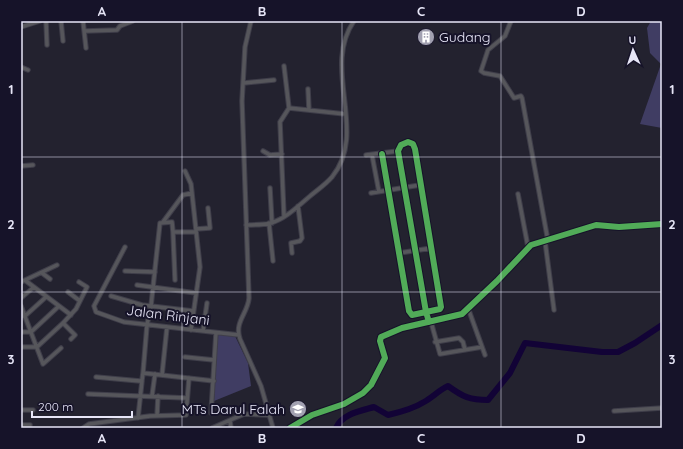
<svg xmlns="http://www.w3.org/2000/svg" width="683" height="449" font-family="Quicksand,sans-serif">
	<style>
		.green { fill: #403d63 }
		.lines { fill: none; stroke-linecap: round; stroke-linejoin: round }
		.river { stroke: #120336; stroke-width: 6 }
		.minor-casing { stroke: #3f3e4a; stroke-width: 5.5 }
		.minor { stroke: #56565b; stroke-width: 3.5 }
		.cycleway-casing { stroke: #161329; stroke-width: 8 }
		.cycleway { stroke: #51ab58; stroke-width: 6 }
		.grid { fill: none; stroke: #e7e6f7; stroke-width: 1; stroke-opacity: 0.55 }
		.labels { text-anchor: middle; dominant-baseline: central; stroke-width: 4; stroke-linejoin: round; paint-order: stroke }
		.poi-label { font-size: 14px; fill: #e7e6f7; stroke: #161329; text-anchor: start }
		.street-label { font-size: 14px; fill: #e7e6f7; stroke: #161329 }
		.neatline { fill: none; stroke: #e7e6f7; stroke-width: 1.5 }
		.grid-label { font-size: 13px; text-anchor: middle; font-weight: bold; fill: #e7e6f7 }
	</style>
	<rect width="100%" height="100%" fill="#23222f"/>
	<path class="green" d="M651 21H662V128L640 124 661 64 650 53 647 28Z
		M218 333 235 336 248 363 251 386 214 401Z"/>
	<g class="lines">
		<path class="river" d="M336 428C342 414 360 411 374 407L388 415C401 412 413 409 424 402 433 397 439 390 448 386 463 397 470 400 488 400L510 373 525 343 602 352H618L635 343 662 325"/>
		<g class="minor-casing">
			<path id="minor" d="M46 21 47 45
				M61 21 63 41
				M83 21 86 48
				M251 21 245 47 242 101 249 298C248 313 234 322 240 339L261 386 273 428
				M511 21 505 36 488 50 481 71 484 73 500 76 514 98 521 96 522 98 548 241
				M21 27 40 21
				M85 31 117 30 120 26 133 21
				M284 66 289 108 280 122 284 216
				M21 67 28 70
				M244 83 274 80
				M308 89 309 110
				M289 108 345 114
				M263 151 270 155 282 154
				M382 154 409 311 412 315 440 309 441 307 415 149 413 144 408 142 401 145 398 151 426 312 429 322
				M366 155 398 151
				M372 155 379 192
				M21 166 33 165
				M185 171 191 184 200 267 191 330
				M270 188 272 223
				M371 193 420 185
				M518 194 528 247
				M163 222 183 195 192 193
				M269 223 273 261
				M246 225C254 225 263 225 271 223 285 219 297 207 309 197 316 191 325 185 332 177 369 132 321 68 354 21
				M196 229 210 228 208 208
				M545 241 554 310
				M125 247 94 306 96 312 124 322 239 335
				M292 253 291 243 300 241 302 238 298 206
				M399 253 432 248
				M125 271 155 272
				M42 273 50 279
				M175 280 173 232H196
				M26 281 71 315
				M21 282 57 265
				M137 285 196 293
				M68 292 80 301
				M111 296 142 305 193 311
				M21 298 34 287
				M21 306 43 364 61 348
				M468 308 485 355
				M21 316H25L46 297
				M431 322 440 354 482 347
				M63 323 76 309 87 287 79 282
				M203 331 207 303
				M21 332H31L59 306
				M435 342 459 338 463 342 465 350
				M21 347H37L63 323 75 335 71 339
				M185 357 214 360
				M143 373 147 325 151 306 160 223 172 222 173 232
				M162 375 167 327
				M96 377 140 381 142 380 143 373 214 381
				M88 394 187 398
				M152 396 155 374
				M21 410H33
				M614 411 662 408
				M211 413 216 333
				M157 416 158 396
				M138 418 142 381
				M230 421 231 428
				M21 425H30
				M83 428 89 424 150 416 186 415 189 378
				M212 428 244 414 268 415
				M290 428 312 415 344 404 363 393 371 385 385 358 380 341 381 337 402 328 462 314 497 281 531 245 596 225 619 227 662 224"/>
		</g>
		<use href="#minor" class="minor"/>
		<g class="cycleway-casing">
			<path id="cycleway" d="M382 154 409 311 412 315 440 309 441 307 415 149 413 144 408 142 401 145 398 151 426 312 429 322
				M290 428 312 415 344 404 363 393 371 385 385 358 380 341 381 337 402 328 462 314 497 281 531 245 596 225 619 227 662 224"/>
		</g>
		<use href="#cycleway" class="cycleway"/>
	</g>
	<path class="grid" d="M182 21V428M342 21V428M501 21V428M21 157H662M21 292H662"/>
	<defs>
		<g id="building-disc" transform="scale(0.9)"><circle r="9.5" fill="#a2a1b1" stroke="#161329"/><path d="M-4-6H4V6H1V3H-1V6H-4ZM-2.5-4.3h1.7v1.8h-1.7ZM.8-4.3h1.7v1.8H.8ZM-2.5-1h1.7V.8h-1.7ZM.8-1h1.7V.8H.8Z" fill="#fff"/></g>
		<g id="school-disc" transform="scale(0.9)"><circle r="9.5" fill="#a2a1b1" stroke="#161329"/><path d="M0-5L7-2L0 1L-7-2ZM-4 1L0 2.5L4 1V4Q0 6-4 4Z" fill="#fff"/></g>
	</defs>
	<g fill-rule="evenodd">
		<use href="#building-disc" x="426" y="37"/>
		<use href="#school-disc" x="298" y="409"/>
	</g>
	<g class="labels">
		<g class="poi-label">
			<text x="439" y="37">Gudang</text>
			<text x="285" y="409" text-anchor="end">MTs Darul Falah</text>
		</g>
		<g class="street-label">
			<text transform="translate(168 315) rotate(7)">Jalan Rinjani</text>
		</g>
	</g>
	<rect width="683" height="449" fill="none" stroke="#161329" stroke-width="44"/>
	<g transform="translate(633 50) rotate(357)" stroke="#161329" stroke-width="3" paint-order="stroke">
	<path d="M0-3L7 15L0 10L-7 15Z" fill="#e7e6f7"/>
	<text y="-6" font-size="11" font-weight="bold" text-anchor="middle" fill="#e7e6f7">U</text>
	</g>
	<path d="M32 411v6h100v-6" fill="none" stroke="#e7e6f7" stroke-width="2"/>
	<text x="38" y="411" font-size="12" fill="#e7e6f7" stroke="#161329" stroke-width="3" paint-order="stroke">200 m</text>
	<rect x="22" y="22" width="639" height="405" class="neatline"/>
	<g class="grid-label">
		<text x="102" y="16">A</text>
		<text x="262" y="16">B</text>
		<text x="421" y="16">C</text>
		<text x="581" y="16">D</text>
		<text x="11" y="94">1</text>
		<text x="672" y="94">1</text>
		<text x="11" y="229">2</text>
		<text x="672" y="229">2</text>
		<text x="11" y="364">3</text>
		<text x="672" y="364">3</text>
		<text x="102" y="443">A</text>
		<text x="262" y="443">B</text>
		<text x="421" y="443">C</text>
		<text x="581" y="443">D</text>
	</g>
</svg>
